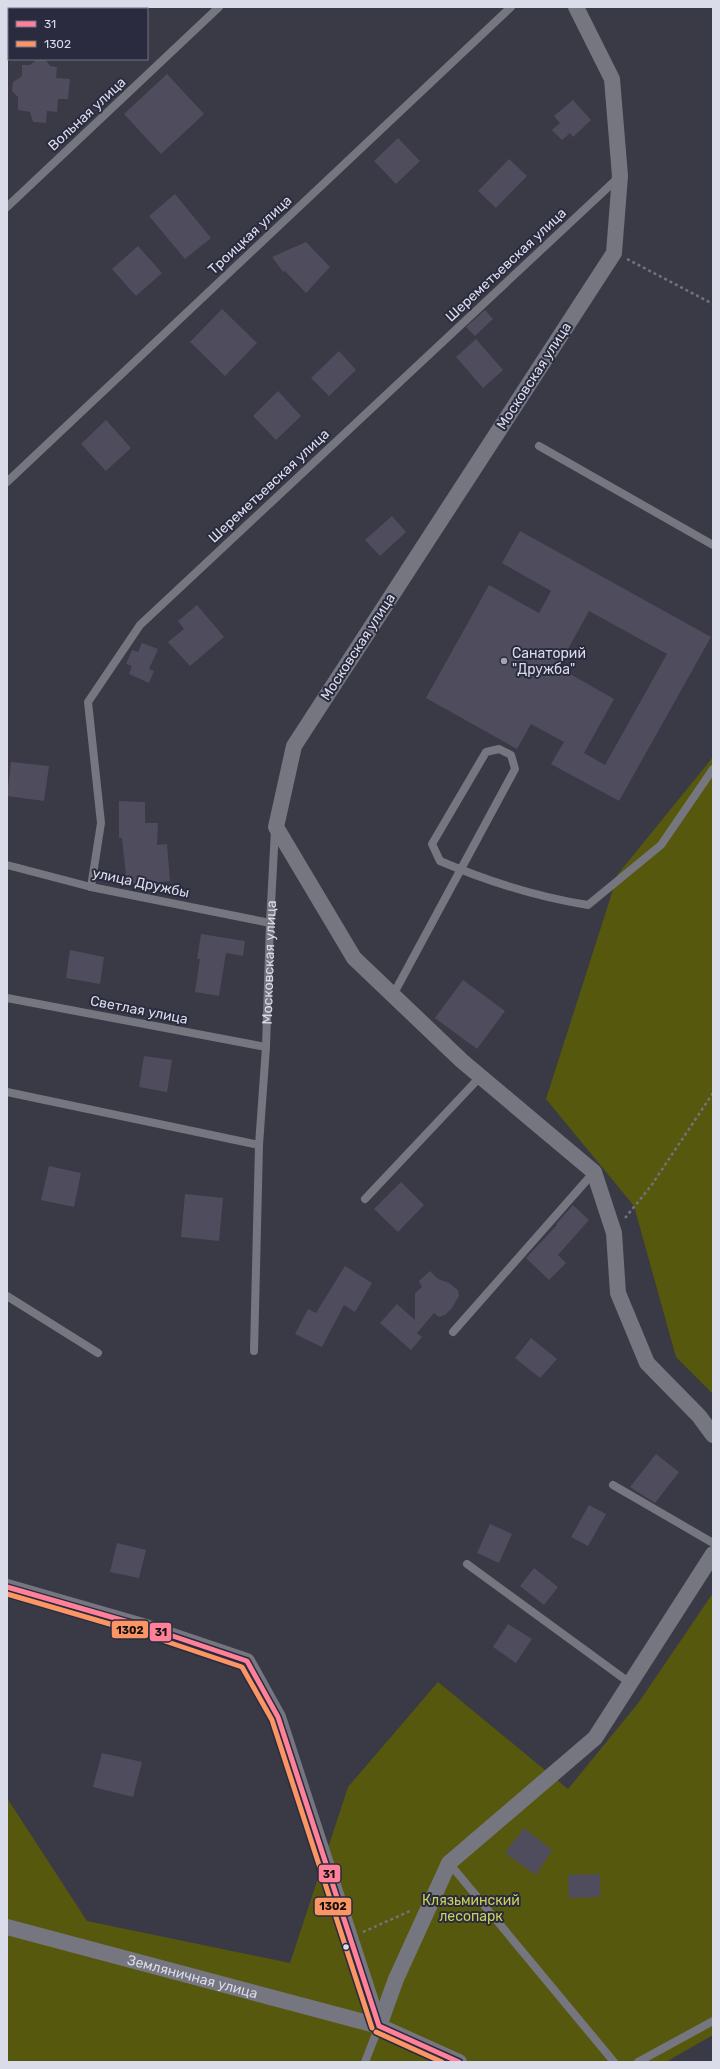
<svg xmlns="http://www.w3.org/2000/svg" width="720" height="2069" font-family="Rubik,sans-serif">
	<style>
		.green { fill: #56580e }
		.building { fill: #4f4c5e; fill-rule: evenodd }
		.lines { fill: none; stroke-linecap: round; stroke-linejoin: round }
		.path { stroke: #71727b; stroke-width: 2.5; stroke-dasharray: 3 3; stroke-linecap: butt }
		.lane { stroke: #75767f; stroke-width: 8 }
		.street { stroke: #75767f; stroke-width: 16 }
		.bus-1-casing { stroke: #2a2b3f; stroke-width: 8 }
		.bus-2-casing { stroke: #2a2b3f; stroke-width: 8 }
		.bus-1 { stroke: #ff8098; stroke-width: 5 }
		.bus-2 { stroke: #fb9564; stroke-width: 5 }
		.poi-dot { fill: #a2a3b0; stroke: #2a2b3f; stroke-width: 1.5 }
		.bus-dot { fill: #dbdcea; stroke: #2a2b3f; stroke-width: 1.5 }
		.labels { text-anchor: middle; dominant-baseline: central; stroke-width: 4; stroke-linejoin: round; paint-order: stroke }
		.street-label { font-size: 14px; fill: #dbdcea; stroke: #2a2b3f }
		.poi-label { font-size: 14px; fill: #dbdcea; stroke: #2a2b3f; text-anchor: start }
		.park-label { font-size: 14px; fill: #cad159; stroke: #2a2b3f }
		.line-badge { stroke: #2a2b3f; stroke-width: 1.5 }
		.pale-badge-label { font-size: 11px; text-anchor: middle; font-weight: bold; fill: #111 }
	</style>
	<rect width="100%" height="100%" fill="#393a45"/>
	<path class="green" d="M713 757V1394L676 1357 634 1206 546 1099 618 874Z
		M713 1593V2035L666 2062H7V1798L87 1921 290 1963 348 1787 438 1682 568 1789 639 1702Z"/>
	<path class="building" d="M37 59 46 60 50 66 57 67 56 78 70 79 68 99H58L57 112 47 111 46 123 33 122 30 112 18 110V97L12 91 13 82 22 76V65H30Z
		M167 74 204 114 161 154 124 114Z
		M573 100 591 120 573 137 570 133 562 140 552 130 560 123 554 116Z
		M398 138 420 161 396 184 374 161Z
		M509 159 527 176 496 208 478 191Z
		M175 194 211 238 185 259 149 216Z
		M306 242 330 267 306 293 285 271 283 272 272 257Z
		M138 246 162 273 136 296 112 269Z
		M222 309 257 343 225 376 190 342Z
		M485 310 493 319 475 336 466 327Z
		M476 339 503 370 483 388 456 357Z
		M339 351 356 370 329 396 311 378Z
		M278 391 301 416 276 440 253 416Z
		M106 420 131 448 106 471 81 444Z
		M392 516 406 532 380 556 365 540Z
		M520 531 711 637 619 801 551 764 564 742 531 724 517 749 426 698 489 585 539 613 551 591 502 563ZM589 611 667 654 605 765 584 753 614 699 558 667Z
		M197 605 224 637 190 666 168 642 184 629 178 621Z
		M142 643 158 649 149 669 154 671 149 683 129 674 132 666 126 664 132 650 138 652Z
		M11 762 49 766 44 801 7 796Z
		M119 801 145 802V823H158L157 845 167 844 170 881 127 885 122 838H119Z
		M201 934 245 941 243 956 226 953 219 996 195 992 200 959H197Z
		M70 950 104 957 100 984 66 978Z
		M463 980 505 1011 477 1049 435 1018Z
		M144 1056 172 1060 167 1092 139 1087Z
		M49 1166 81 1173 74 1207 41 1200Z
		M401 1182 424 1205 398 1232 374 1209Z
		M185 1194 223 1198 219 1241 181 1237Z
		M573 1205 589 1220 558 1255 566 1263 549 1280 526 1258 557 1225 556 1224Z
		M345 1266 372 1283 355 1312 344 1305 322 1347 295 1334 308 1309 316 1313Z
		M430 1271 438 1279 449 1283 458 1290 459 1296 452 1308 445 1315 439 1317 434 1313 417 1333 422 1337 411 1350 380 1323 397 1304 415 1320V1293L422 1287 419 1281Z
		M531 1338 557 1359 540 1378 515 1358Z
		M656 1454 679 1472 655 1503 630 1487Z
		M589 1505 606 1514 588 1546 571 1537Z
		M490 1524 512 1534 499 1563 477 1553Z
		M117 1543 146 1550 139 1578 110 1572Z
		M534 1568 558 1587 544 1605 520 1586Z
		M508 1624 532 1639 516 1663 493 1647Z
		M102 1753 142 1762 133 1797 93 1787Z
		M524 1828 552 1850 536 1875 505 1853Z
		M600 1874V1897L569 1898 568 1875Z"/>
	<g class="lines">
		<path class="path" d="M627 259 713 304
			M625 1218 651 1186 713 1093
			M363 1932 410 1911"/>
		<g class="lane">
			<path d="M7 207 219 7"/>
			<path d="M539 446 713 545"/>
			<path d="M7 482 511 7"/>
			<path d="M7 865 91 887 270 923"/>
			<path d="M91 887 101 823 88 702 140 625 619 177"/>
			<path d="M393 995 515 769 511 755 499 749 486 752 432 844 440 861C487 881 537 897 588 905L661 845 713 769"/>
			<path d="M7 998 266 1047"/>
			<path d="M7 1092 259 1145"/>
			<path d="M365 1199 480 1077"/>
			<path d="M7 1296 98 1353"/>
			<path d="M453 1332 594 1172"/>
			<path id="s1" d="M254 1351 259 1145 266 1047 270 923 275 830"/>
			<path d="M613 1485 713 1543"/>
			<path d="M467 1564 630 1683"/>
			<path d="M449 1863 614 2062"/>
			<path d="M365 2062 379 2026"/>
			<path d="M638 2062 713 2021"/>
		</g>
		<g class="street">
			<path d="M576 7 612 79 620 176 614 253 294 746 276 827 354 958 462 1061 594 1172 614 1233 618 1293 647 1363 699 1416 713 1435"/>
			<path d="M7 1587 146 1627 247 1661 278 1717 379 2026"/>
			<path id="s2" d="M7 1927 379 2026 459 2062"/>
			<path d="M379 2026 396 1979 449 1863 595 1738 713 1554"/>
		</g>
		<g class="bus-1-casing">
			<path id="bus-1" d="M7 1587 146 1627 247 1661 278 1717 379 2026
				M379 2026 459 2062"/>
		</g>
		<g class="bus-2-casing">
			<path id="bus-2" d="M7 1594 144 1634 242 1667 272 1720 372 2028
				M376 2032 442 2062"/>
		</g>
		<use href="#bus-1" class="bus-1"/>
		<use href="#bus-2" class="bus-2"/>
	</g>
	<circle class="poi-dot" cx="504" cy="661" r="4"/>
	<circle class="bus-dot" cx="346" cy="1947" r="3.5"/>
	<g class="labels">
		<g class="street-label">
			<text transform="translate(87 114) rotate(-43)">Вольная улица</text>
			<text transform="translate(250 235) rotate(-43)">Троицкая улица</text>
			<text transform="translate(506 265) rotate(-43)">Шереметьевская улица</text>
			<text transform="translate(534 376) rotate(-57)">Московская улица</text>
			<text transform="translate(269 486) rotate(-43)">Шереметьевская улица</text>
			<text transform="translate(358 647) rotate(-57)">Московская улица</text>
			<text transform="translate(141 883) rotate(12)">улица Дружбы</text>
			<text stroke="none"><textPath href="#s1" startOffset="389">Московская улица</textPath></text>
			<text transform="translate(139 1010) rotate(11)">Светлая улица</text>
			<text stroke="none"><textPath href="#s2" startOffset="192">Земляничная улица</textPath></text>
		</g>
		<g class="poi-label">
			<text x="512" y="653">Санаторий<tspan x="512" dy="16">"Дружба"</tspan></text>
		</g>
		<g class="park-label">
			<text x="471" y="1900">Клязьминский<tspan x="471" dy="16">лесопарк</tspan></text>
		</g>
	</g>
	<g class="line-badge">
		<rect x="111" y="1620" width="38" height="19" rx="4" fill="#fb9564"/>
		<rect x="149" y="1622" width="23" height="20" rx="4" fill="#ff8098"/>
		<rect x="318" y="1864" width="23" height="19" rx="4" fill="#ff8098"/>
		<rect x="314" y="1897" width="38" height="19" rx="4" fill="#fb9564"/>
	</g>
	<g class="pale-badge-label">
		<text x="130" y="1634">1302</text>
		<text x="161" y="1636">31</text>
		<text x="329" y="1878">31</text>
		<text x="333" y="1910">1302</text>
	</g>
	<rect width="720" height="2069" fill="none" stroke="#dbdcea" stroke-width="16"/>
	<rect x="8" y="8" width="140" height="52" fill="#2a2b3f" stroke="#717283"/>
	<rect x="16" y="21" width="20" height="6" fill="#ff8098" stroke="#717283"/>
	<text x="44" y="28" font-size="12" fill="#dbdcea">31</text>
	<rect x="16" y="41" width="20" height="6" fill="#fb9564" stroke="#717283"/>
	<text x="44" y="48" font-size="12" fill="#dbdcea">1302</text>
</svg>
